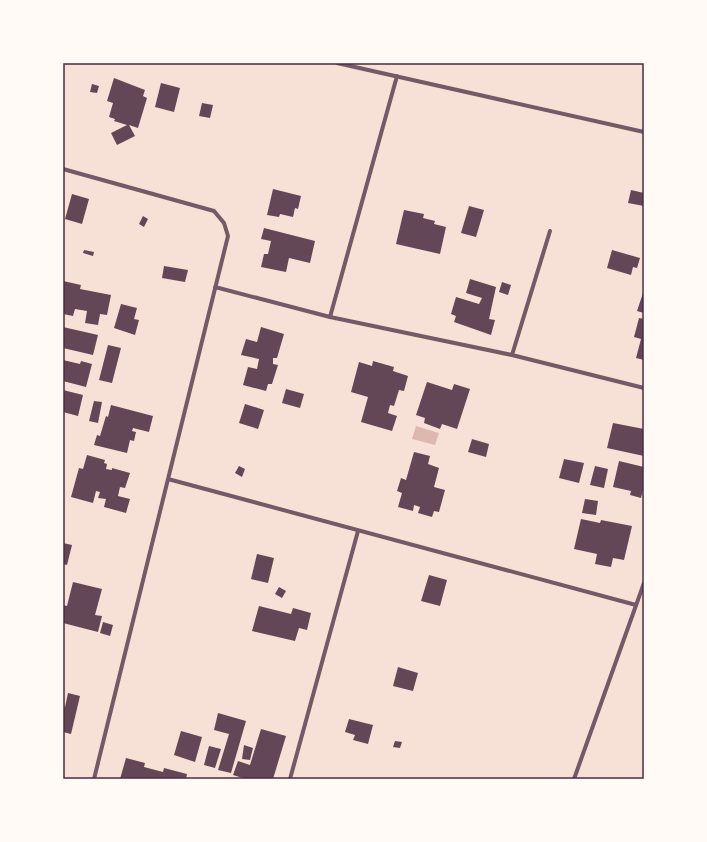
<svg xmlns="http://www.w3.org/2000/svg" width="707" height="842" font-family="'Noto Serif',serif">
	<style>
		.water { fill: #dcb8b0 }
		.building { fill: #644757 }
		.lines { fill: none; stroke-linecap: round; stroke-linejoin: round }
		.minor { stroke: #755966; stroke-width: 4 }
		.neatline { fill: none; stroke: #4a2c40; stroke-width: 1.5 }
	</style>
	<rect width="100%" height="100%" fill="#f7e1d7"/>
	<path class="water" d="M416 426 439 433 435 445 412 439Z"/>
	<path class="building" d="M114 78 145 90 143 96 147 98 138 128 129 125 135 136 117 145 111 133 127 125 114 121 115 119 109 117 113 103 107 101Z
		M161 83 180 88 174 112 155 107Z
		M92 84 99 86 97 93 90 92Z
		M202 103 213 105 210 118 199 116Z
		M273 189 301 196 298 209 295 208 293 217 280 214 279 217 267 215Z
		M631 190 644 193V206L628 203Z
		M72 194 89 199 82 224 65 219Z
		M469 206 484 210 476 237 461 233Z
		M404 210 424 214 423 218 435 221 434 224 446 227 440 254 396 244Z
		M143 216 148 219 144 227 139 224Z
		M264 228 315 241 310 263 289 258 286 272 261 267 264 254H268L271 241 261 239Z
		M84 250 94 252 93 256 83 253Z
		M612 250 640 258 637 268 633 267 631 275 607 268Z
		M164 266 188 270 185 282 162 278Z
		M470 279 496 287 489 319 495 320 491 335 454 322 456 316 451 314 456 297 479 304 482 298 466 293Z
		M63 281 81 285 80 289 111 295 107 315 100 314 98 325 85 323 87 311 75 309 73 316 63 314Z
		M502 282 511 285 508 295 499 292Z
		M644 290V313L637 311Z
		M121 304 137 308 134 319 139 320 135 335 114 328Z
		M639 318 644 319V360L636 358 641 339 634 337Z
		M63 327 98 335 93 355 63 348Z
		M261 327 284 334 277 358H273V364L278 365 272 384H268L266 391 243 385 248 367 257 369 259 359 241 355 246 339 257 342Z
		M108 345 121 348 112 383 99 380Z
		M63 360 80 364 81 361 92 364 86 387 63 381Z
		M373 361 394 367 393 371 408 376 404 391 399 390 394 406 390 405 388 413 397 416 392 431 361 422 368 397 351 392 359 362 372 366Z
		M427 382 452 390 454 384 470 389 457 429 442 424 440 429 424 423 425 418 416 415Z
		M286 389 304 394 300 408 282 403Z
		M63 390 83 395 78 416 63 412Z
		M94 401 102 402 98 423 89 421Z
		M245 404 264 410 258 429 239 423Z
		M111 405 153 416 149 432 133 428 132 431 136 432 134 441 130 440 127 453 94 445 97 435 100 436 106 416 108 417Z
		M613 423 644 429V456L607 448Z
		M472 439 489 444 486 457 468 452Z
		M414 452 430 456 428 464 439 468 434 487 445 490 439 512 434 511 432 517 418 513 420 507 414 505 413 511 398 507 402 493 397 491 401 478 406 480Z
		M87 455 105 460 104 463 107 464 106 469 112 470V468L130 473 125 488 120 487 118 496 130 499 126 513 104 507 106 499 98 498 100 492 96 491 93 503 71 497 79 468 83 469Z
		M564 459 584 463 579 483 559 478Z
		M619 461 644 467V486L641 498 630 495 631 491 613 487Z
		M239 466 245 469 242 477 235 473Z
		M595 466 608 469 604 488 590 485Z
		M585 499 598 501 596 515 582 513Z
		M581 519 600 523 601 520 632 526 624 560 613 558 611 567 595 564 597 554 574 549Z
		M63 543 72 545 67 565 63 564Z
		M257 554 274 558 268 583 251 579Z
		M429 575 447 580 440 606 421 601Z
		M73 582 102 589 95 615 102 616 98 632 63 623V605L67 606Z
		M279 587 286 591 282 598 275 594Z
		M259 606 291 614 293 608 311 613 307 630 299 628 295 641 252 631Z
		M103 622 113 625 110 636 100 633Z
		M398 667 418 673 413 691 393 686Z
		M68 693 80 696 71 734 63 732V706L65 707Z
		M218 713 246 721 231 773 218 770 229 734 214 730Z
		M349 719 373 725 368 744 353 740 355 735 345 732Z
		M261 729 286 736 273 779H246L233 775 238 761 250 765Z
		M181 731 202 737 195 762 174 755Z
		M395 741 402 742 400 748 393 747Z
		M244 745 253 748 250 760 242 759Z
		M209 746 221 749 215 768 204 765Z
		M126 758 145 763 144 767 163 772 164 768 187 774 186 779H120Z"/>
	<g class="lines">
		<path class="minor" d="M337 63 644 132
			M63 169 214 211 224 223 228 236 94 779
			M215 287 330 317 512 355 644 388
			M330 317 397 76
			M512 355 550 231
			M168 479 636 605
			M290 779 358 531
			M574 779 644 583"/>
	</g>
	<rect width="707" height="842" fill="none" stroke="#fffaf5" stroke-width="128"/>
	<rect x="64" y="64" width="579" height="714" class="neatline"/>
</svg>
